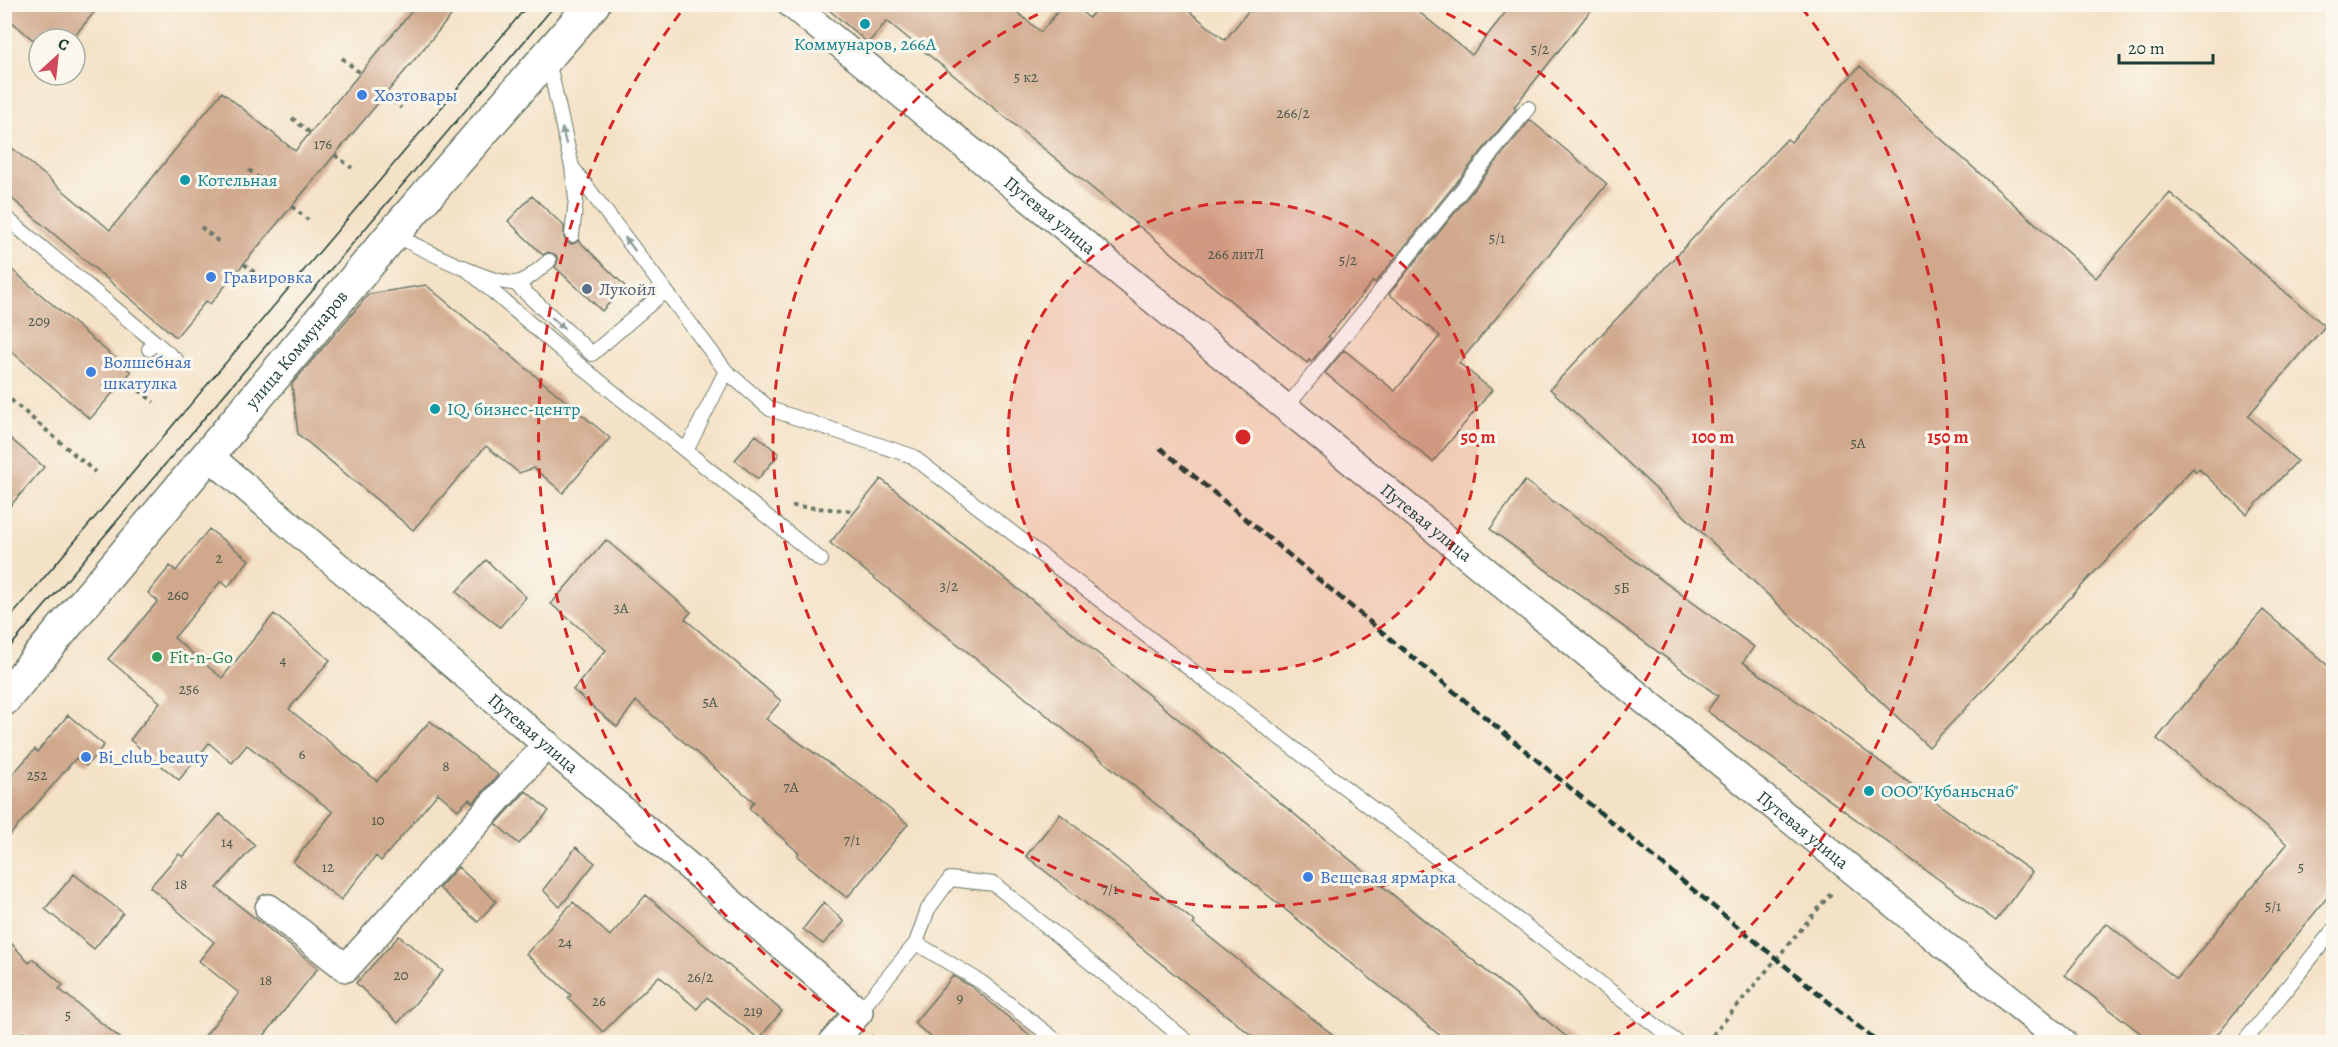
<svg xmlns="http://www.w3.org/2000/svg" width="2338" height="1047" font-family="Alegreya,serif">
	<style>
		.building { fill: #d0a88c }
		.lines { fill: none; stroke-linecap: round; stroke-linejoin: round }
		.lane-casing { stroke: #6a7767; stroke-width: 16 }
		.street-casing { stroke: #6a7767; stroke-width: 30 }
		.secondary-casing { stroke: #6a7767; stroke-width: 36 }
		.path { stroke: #6a7767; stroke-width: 4; stroke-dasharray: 4.5 4.5; stroke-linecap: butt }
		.lane { stroke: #fff; stroke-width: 14 }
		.street { stroke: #fff; stroke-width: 27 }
		.secondary { stroke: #fff; stroke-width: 33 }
		.tram { stroke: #1f3d34; stroke-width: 1.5 }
		.rail { stroke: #1f3d34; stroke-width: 4.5; stroke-dasharray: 9 4.5; stroke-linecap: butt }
		.oneway { fill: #8f9e9a }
		.ring { fill: none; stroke: #d62828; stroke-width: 3; stroke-dasharray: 10 8 }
		.culture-dot { fill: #0f9aa8; stroke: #fbf7ec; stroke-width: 2 }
		.shop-dot { fill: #3f7fe0; stroke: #fbf7ec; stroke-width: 2 }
		.service-dot { fill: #5c6f8a; stroke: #fbf7ec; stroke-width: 2 }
		.leisure-dot { fill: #2e9e5b; stroke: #fbf7ec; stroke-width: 2 }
		.labels { text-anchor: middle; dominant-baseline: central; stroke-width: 6; stroke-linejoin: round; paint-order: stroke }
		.number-label { font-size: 15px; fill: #4b584a }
		.culture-label { font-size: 18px; fill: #0d838f; stroke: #fbf7ec; text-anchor: start }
		.shop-label { font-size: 18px; fill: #366cbe; stroke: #fbf7ec; text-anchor: start }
		.street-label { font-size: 18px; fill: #1f3d34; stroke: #fbf7ec }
		.service-label { font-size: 18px; fill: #4e5e75; stroke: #fbf7ec; text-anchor: start }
		.leisure-label { font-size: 18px; fill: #27864d; stroke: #fbf7ec; text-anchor: start }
		.centre { fill: #d62828; stroke: #fbf7ec; stroke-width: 3 }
		.ring-label { font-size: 18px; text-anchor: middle; font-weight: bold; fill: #d62828; stroke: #fbf7ec; stroke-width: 6; stroke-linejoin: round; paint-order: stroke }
	</style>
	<rect width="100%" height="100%" fill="#fbf7ec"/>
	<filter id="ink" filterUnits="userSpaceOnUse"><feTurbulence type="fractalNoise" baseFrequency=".0167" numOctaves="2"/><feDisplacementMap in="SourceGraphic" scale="12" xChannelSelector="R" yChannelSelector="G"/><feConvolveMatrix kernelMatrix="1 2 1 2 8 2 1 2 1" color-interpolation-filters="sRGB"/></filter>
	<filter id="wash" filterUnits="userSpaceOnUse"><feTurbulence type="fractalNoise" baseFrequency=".008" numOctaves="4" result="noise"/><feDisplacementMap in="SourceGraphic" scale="24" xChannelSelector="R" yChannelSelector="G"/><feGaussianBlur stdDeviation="1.35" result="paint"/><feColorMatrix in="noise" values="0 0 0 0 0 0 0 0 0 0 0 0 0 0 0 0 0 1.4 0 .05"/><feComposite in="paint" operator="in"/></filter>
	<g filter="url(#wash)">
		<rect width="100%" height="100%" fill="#f4e2c7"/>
		<g id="blocks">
			<path class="building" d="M4 4H101L72 39H32L4 15Z
				M418 4H461L210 304 206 301 176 337 4 192V141L110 230 222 92 295 151Z
				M822 4H1007L1041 32 1064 4H1073L1089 18 1100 4H1180L1225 40 1254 4H1409L1472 55 1512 4H1596L1514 107 1516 109 1375 283 1373 281 1328 337 1331 338 1311 362 1309 360 1307 363 887 21 868 43Z
				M1860 66 2096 278 2170 193 2325 326 2248 416 2297 461 2247 514 2199 469 2196 472 2193 468 1929 747 1550 389 1787 139 1791 142Z
				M1530 120 1607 184 1459 363 1492 390 1433 462 1325 373 1344 350 1395 391 1440 336 1389 294Z
				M532 196 564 226V238L566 242 572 244 579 241 625 286 602 311 555 267 558 260 556 255 548 252 543 255 508 221Z
				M4 263 131 372 90 419 4 345Z
				M426 285 610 438 563 493 534 468 519 473 486 446 413 530 298 434 292 384 369 294Z
				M4 433 44 467 4 513Z
				M756 435 779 454 758 479 735 460Z
				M881 479 1068 629 1573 1042H1448L1017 691 830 543Z
				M1525 481 1754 647 1743 662 2032 872 1996 921 1707 711 1718 696 1490 529Z
				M209 529 249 560 228 587 221 581 174 638 222 678 274 614 330 660 289 709 377 781 430 721 498 775 473 803 469 799 458 810 438 793 381 861 376 856 341 900 293 862 333 812 247 745 232 763 209 743 179 780 130 740 160 702 108 659 158 601 148 593 170 566 176 571Z
				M606 540 691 612 685 619 781 701 766 719 860 785 908 824 847 898 797 856 799 853 749 808 754 802 636 701 617 727 573 690 606 650 551 604Z
				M486 560 526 597 500 627 456 592Z
				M2263 610 2334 671V889L2211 1042H2152L2065 975 2106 923 2177 979 2287 844 2157 739 2214 668 2213 667Z
				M68 715 104 745 86 766 76 758 4 842V784L35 749 37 752Z
				M526 791 549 811 519 844 496 824Z
				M220 814 255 845 217 888 318 968 259 1042H200L239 993 199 961 214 942 150 887 179 854 183 857Z
				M1060 814 1195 922 1193 924 1342 1042H1260L1026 856Z
				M576 847 595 863 560 907 543 890Z
				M458 867 496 901 478 922 439 888Z
				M74 874 123 913 94 949 45 909Z
				M646 895 782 1011 759 1039 707 997 697 1009 659 976 603 1032 568 998 571 995 526 954 573 902 610 936Z
				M824 902 844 922 823 944 803 929Z
				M4 935 29 963 33 959 63 985 59 989 125 1042H36L23 1032 15 1042H4Z
				M399 936 443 971 398 1023 356 983Z
				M953 976 972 987 1038 1042H937L914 1023Z"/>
		</g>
	</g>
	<g filter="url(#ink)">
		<use href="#blocks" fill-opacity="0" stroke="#6a7767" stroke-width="1.5"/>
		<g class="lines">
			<g class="lane-casing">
				<path id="lane" d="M548 60 572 167 576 199 572 235
					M572 167 726 371 770 409 912 456 1677 1042
					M4 216 155 342 149 349
					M393 234C418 246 488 284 514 283 526 283 540 268 549 261
					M464 267 567 355 821 560
					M515 283 592 354 665 291
					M155 342 177 361
					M1285 409 1528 108
					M686 451 726 371
					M916 943 981 982 1058 1042
					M859 1012 916 943 928 909 950 879 994 884 1188 1042
					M2244 1042 2334 929"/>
			</g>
			<g class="street-casing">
				<g id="street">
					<path id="s1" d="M791 4 2063 1042"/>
					<path id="s2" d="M208 455 859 1012 833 1042"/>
					<path d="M269 908 346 968 547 744"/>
				</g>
			</g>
			<g class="secondary-casing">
				<g id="secondary">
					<path id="s3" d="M4 699 393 234 593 4"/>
				</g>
			</g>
			<path class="path" d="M482 4 486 8
				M342 58 360 73
				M386 95 401 108
				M292 118 310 133
				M335 155 352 168
				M249 170 267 185
				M292 206 308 220
				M201 227 219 242
				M244 264 260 277
				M125 379 154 402
				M4 394 95 472
				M792 506 855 511
				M1707 1042 1833 891"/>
			<use href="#lane" class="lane"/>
			<use href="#street" class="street"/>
			<use href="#secondary" class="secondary"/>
			<path class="tram" d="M4 625 529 4
				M4 654 556 4"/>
			<path class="rail" d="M2322 4 2334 15
				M1160 448 1877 1042"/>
		</g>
		<defs><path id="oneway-solid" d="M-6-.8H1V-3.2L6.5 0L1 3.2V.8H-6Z" transform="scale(1.5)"/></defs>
		<g class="oneway">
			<use href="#oneway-solid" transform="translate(564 136) rotate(-104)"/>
			<use href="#oneway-solid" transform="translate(630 244) rotate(-127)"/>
			<use href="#oneway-solid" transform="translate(558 323) rotate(42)"/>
		</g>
	</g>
	<circle cx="1243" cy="437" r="235" fill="#d62828" fill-opacity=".12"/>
	<g class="ring">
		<circle cx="1243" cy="437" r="235"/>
		<path d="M1430 6A470 470 0 1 1 1056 6"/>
		<path d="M880 1041A705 705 0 0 1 684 8M1802 8A705 705 0 0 1 1606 1041"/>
	</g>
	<g class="culture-dot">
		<circle cx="865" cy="24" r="6"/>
		<circle cx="185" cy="180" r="6"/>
		<circle cx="435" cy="409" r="6"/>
		<circle cx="1869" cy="791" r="6"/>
	</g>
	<g class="shop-dot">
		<circle cx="362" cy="95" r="6"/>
		<circle cx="211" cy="277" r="6"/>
		<circle cx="91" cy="372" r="6"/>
		<circle cx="86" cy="757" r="6"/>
		<circle cx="1308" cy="877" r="6"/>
	</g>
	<circle class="service-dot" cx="587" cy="289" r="6"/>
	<circle class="leisure-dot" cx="157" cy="657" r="6"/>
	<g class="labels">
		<g class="number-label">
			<text x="1540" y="49">5/2</text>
			<text x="1026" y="77">5 к2</text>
			<text x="1293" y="113">266/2</text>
			<text x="323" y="144">176</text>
			<text x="1497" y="238">5/1</text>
			<text x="1236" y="254">266 литЛ</text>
			<text x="1348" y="260">5/2</text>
			<text x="39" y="321">209</text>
			<text x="1858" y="443">5А</text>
			<text x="219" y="558">2</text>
			<text x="949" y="586">3/2</text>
			<text x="1622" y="588">5Б</text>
			<text x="178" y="595">260</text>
			<text x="621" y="608">3А</text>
			<text x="283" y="660">4</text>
			<text x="189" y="689">256</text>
			<text x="710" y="702">5А</text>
			<text x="302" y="754">6</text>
			<text x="446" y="766">8</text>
			<text x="37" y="775">252</text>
			<text x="791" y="787">7А</text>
			<text x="378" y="820">10</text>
			<text x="852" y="840">7/1</text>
			<text x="227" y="842">14</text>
			<text x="328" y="867">12</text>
			<text x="2301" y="867">5</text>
			<text x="181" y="884">18</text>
			<text x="1110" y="889">7/1</text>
			<text x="2273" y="906">5/1</text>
			<text x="565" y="942">24</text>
			<text x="401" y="975">20</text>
			<text x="700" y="977">26/2</text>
			<text x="266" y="980">18</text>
			<text x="960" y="998">9</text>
			<text x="599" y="1001">26</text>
			<text x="753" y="1011">219</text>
			<text x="68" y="1015">5</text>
		</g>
		<g class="culture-label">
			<text x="865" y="44" text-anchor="middle">Коммунаров, 266А</text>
			<text x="197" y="180">Котельная</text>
			<text x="447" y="409">IQ, бизнес-центр</text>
			<text x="1881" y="791">ООО"Кубаньснаб"</text>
		</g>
		<g class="shop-label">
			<text x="374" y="95">Хозтовары</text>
			<text x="223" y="277">Гравировка</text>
			<text x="103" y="362">Волшебная<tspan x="103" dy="21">шкатулка</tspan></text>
			<text x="98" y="757">Bi_club_beauty</text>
			<text x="1320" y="877">Вещевая ярмарка</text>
		</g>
		<g class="street-label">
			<text stroke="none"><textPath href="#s1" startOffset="334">Путевая улица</textPath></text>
			<text stroke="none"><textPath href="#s3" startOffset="456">улица Коммунаров</textPath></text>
			<text stroke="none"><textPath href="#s1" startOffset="820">Путевая улица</textPath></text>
			<text stroke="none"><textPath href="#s2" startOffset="428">Путевая улица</textPath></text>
			<text stroke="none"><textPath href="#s1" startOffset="1306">Путевая улица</textPath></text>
		</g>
		<g class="service-label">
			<text x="599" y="289">Лукойл</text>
		</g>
		<g class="leisure-label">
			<text x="169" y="657">Fit-n-Go</text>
		</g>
	</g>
	<circle cx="1243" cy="437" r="9" class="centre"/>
	<g class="ring-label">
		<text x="1478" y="443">50 m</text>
		<text x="1713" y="443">100 m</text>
		<text x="1948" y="443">150 m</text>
	</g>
	<rect width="2338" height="1047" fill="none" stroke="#fbf7ec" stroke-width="24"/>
	<g transform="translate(57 57) rotate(27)"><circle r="28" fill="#fbf7ec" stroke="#a3ada2" stroke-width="1.5"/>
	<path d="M0-4.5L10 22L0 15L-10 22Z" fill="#d1495b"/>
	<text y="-9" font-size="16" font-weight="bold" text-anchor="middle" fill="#1f3d34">С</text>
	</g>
	<path d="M2119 54v9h94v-9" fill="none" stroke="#1f3d34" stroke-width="3"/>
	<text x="2128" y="54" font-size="18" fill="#1f3d34" stroke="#fbf7ec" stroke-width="4.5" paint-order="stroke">20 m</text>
</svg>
